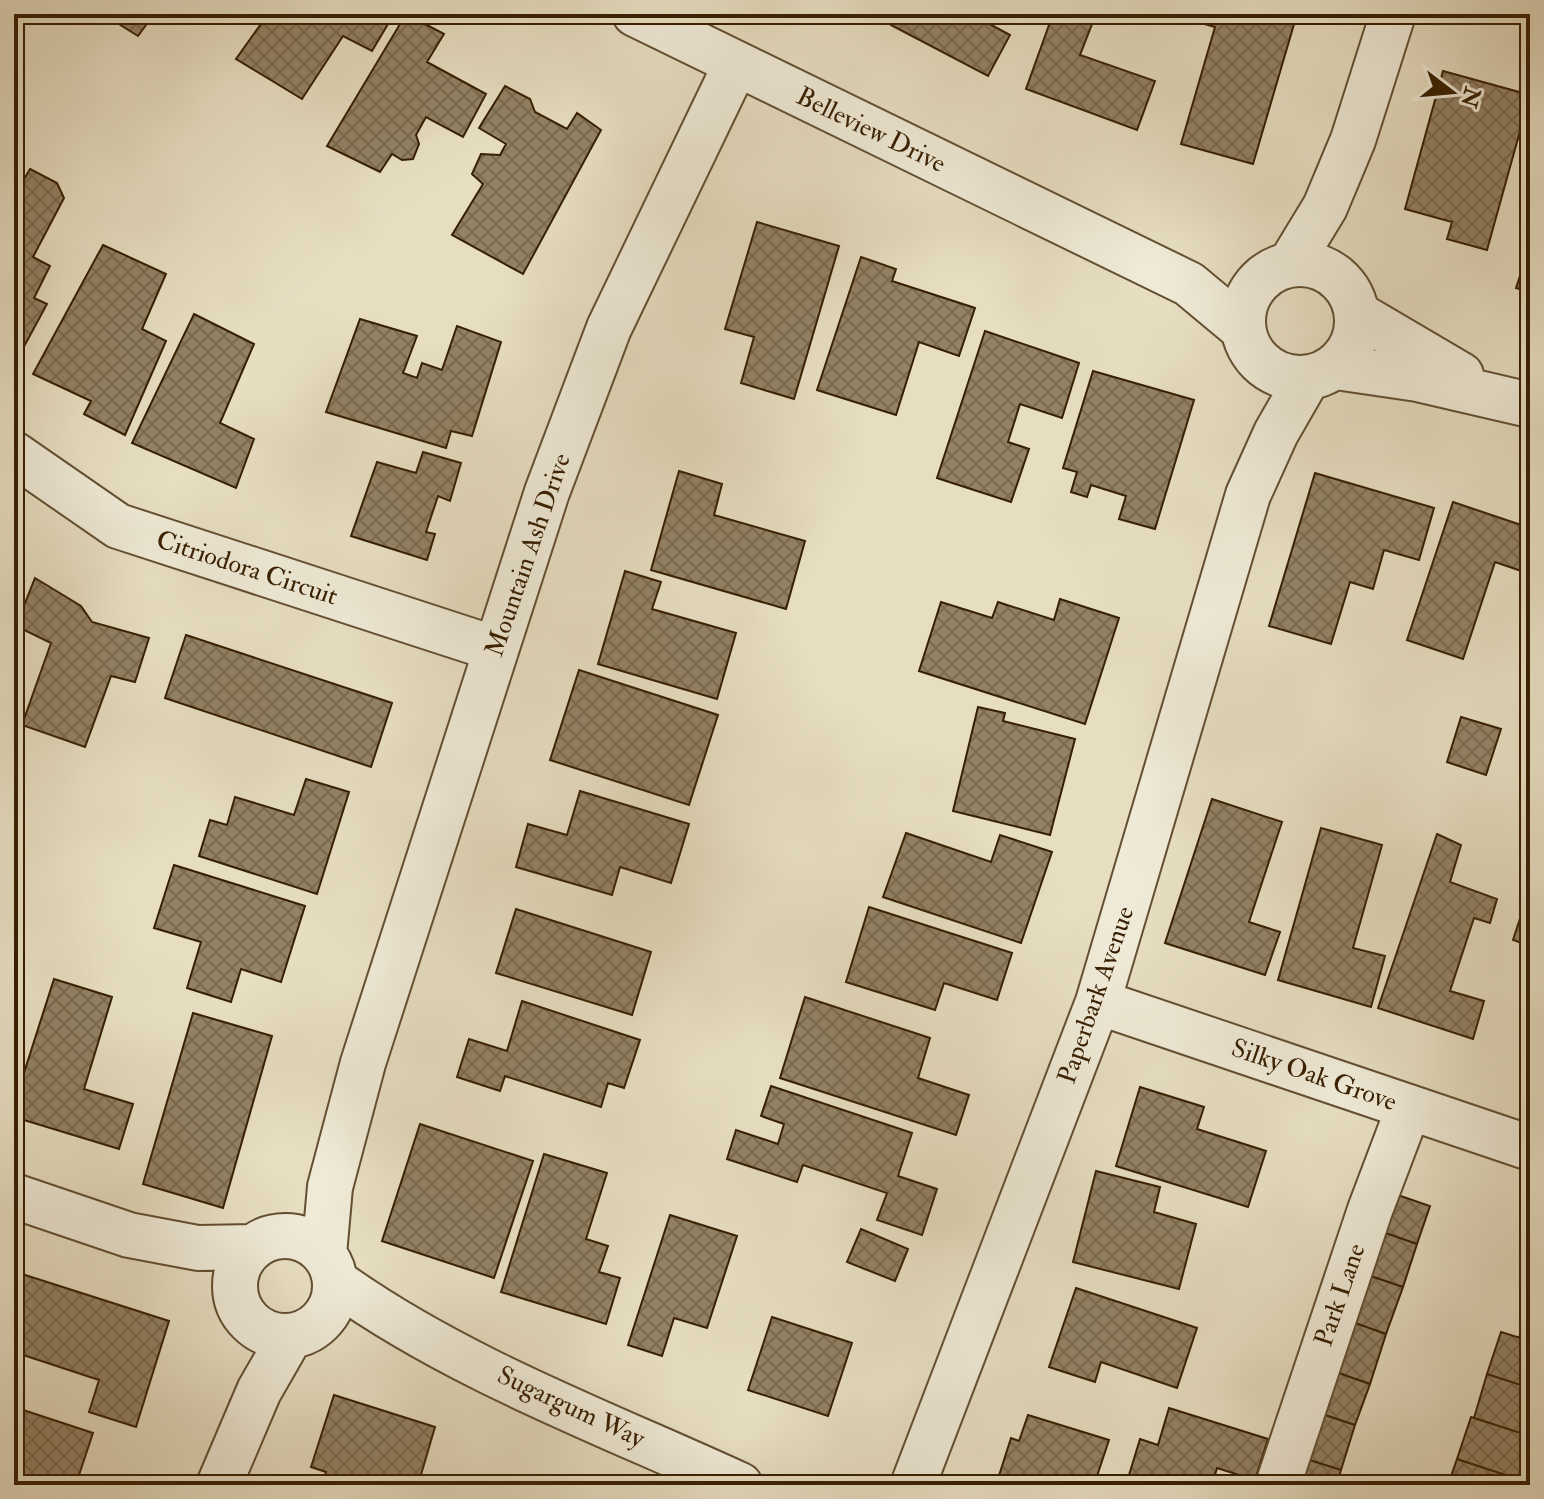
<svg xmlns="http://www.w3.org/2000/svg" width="1544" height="1499" font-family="'IM FELL Double Pica',serif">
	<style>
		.building { fill: url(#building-cross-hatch); stroke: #371f01; stroke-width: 2 }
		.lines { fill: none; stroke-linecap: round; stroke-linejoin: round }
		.minor-casing { stroke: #634f31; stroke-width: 48 }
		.minor { stroke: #efead7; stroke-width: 44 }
		.labels { text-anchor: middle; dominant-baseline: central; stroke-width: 7; stroke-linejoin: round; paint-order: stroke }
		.street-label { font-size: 26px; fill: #371f01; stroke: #efead7 }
	</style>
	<defs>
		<pattern id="building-cross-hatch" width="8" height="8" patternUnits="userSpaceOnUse" patternTransform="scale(2)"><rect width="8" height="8" fill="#938265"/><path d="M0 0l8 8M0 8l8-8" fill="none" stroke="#796a51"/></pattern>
	</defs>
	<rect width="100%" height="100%" fill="#e7dec2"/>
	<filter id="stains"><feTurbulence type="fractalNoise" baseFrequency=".0025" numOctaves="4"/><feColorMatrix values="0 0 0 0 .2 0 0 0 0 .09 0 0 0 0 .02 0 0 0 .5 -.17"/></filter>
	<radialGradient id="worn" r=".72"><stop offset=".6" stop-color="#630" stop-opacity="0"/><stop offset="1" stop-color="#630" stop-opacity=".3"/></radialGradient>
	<path class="building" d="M103 14H154L138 36Z
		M268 14H394L372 51 343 36 302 99 236 59Z
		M406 14 444 34 427 62 486 94 463 137 426 117 416 135 419 144 413 159 402 160 392 154 380 172 327 146Z
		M897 14H971L1010 35 988 76 891 25Z
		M1053 14H1096L1080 55 1155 81 1137 130 1026 89Z
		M1201 14H1297L1253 164 1181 144 1215 27 1198 22Z
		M1443 71 1530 95 1487 250 1447 239 1452 222 1405 209Z
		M505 86 530 99 535 112 567 129 577 113 601 130 523 274 452 235 483 184 472 174 481 154 500 155 506 144 479 128Z
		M30 169 57 183 64 198 33 257 50 266 34 298 47 304 20 354 14 351V177L23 181Z
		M757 222 839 246 794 399 741 383 754 337 725 329Z
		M103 245 166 274 142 329 166 341 125 435 84 414 91 401 33 374Z
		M1530 245V292L1516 288Z
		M861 257 896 269 892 281 975 308 959 356 919 342 896 415 817 390Z
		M194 314 254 344 220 423 254 439 236 488 132 443Z
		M360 319 417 336 403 373 417 378 422 363 442 370 457 326 501 342 472 436 451 431 446 448 326 412Z
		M985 331 1079 363 1062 418 1020 404 1008 442 1029 449 1011 502 937 478Z
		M1093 371 1194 400 1155 529 1119 519 1126 496 1091 485 1087 497 1071 492 1077 472 1063 468Z
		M423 452 461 463 450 501 438 496 426 532 435 534 427 560 351 536 377 462 416 473Z
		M679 471 722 484 714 515 805 541 786 609 651 570Z
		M1315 473 1434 508 1419 560 1384 550 1373 589 1350 582 1331 644 1269 626Z
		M1453 502 1530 528V574L1495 562 1463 659 1407 640Z
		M625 571 661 582 652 609 736 633 717 699 598 664Z
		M35 578 81 606 92 622 149 638 135 682 111 676 85 747 22 725 51 643 16 626Z
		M1060 599 1119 618 1085 724 919 671 941 602 992 618 998 602 1054 620Z
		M186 635 392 703 371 767 165 698Z
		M579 670 718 715 689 805 550 760Z
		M978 707 1005 713 1003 721 1075 739 1050 835 953 811Z
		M1461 717 1501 729 1486 775 1447 762Z
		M306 779 349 792 317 894 199 856 210 820 227 825 235 797 294 815Z
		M580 791 689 824 671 883 620 867 612 895 516 867 528 824 567 835Z
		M1212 799 1282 822 1249 922 1280 932 1265 975 1165 943Z
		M1321 828 1382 845 1353 948 1385 956 1371 1007 1278 980Z
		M906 833 991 862 1000 835 1052 852 1021 943 883 897Z
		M1437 834 1461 845 1450 882 1497 899 1490 923 1474 918 1450 991 1484 1001 1473 1039 1378 1008Z
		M174 865 305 906 281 982 241 969 231 1002 187 988 201 942 154 928Z
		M1530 888V946L1513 940Z
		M869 907 1012 953 997 1000 944 983 935 1010 846 982Z
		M516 909 651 952 632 1015 496 973Z
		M54 979 112 997 84 1089 133 1104 119 1149 14 1117V1104Z
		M805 997 930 1038 918 1078 969 1095 956 1135 780 1078Z
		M522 1001 640 1040 624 1088 608 1083 601 1107 505 1076 500 1091 457 1077 469 1039 507 1051Z
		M193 1013 272 1036 223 1208 143 1184Z
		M771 1086 912 1133 898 1176 937 1189 922 1235 877 1220 887 1193 803 1165 797 1182 727 1159 736 1130 778 1144 784 1124 761 1116Z
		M1140 1087 1204 1107 1197 1129 1266 1151 1248 1207 1116 1166Z
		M420 1124 533 1161 494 1278 382 1241Z
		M544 1154 607 1173 586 1239 608 1246 599 1272 620 1278 606 1324 501 1292Z
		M1096 1171 1160 1187 1154 1212 1196 1224 1179 1289 1073 1262Z
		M1392 1193 1430 1206 1417 1244 1380 1231Z
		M670 1215 737 1236 707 1328 674 1318 662 1356 628 1345Z
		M861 1229 908 1249 895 1281 847 1262Z
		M1380 1231 1417 1244 1403 1287 1365 1274Z
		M22 1274 169 1321 136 1427 89 1412 99 1380 14 1352V1299Z
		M1365 1274 1403 1287 1386 1334 1347 1320Z
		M1076 1288 1197 1328 1177 1388 1101 1362 1095 1382 1049 1367Z
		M1530 1301V1341L1519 1338Z
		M772 1317 852 1343 828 1416 748 1390Z
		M1347 1320 1386 1334 1370 1384 1330 1370Z
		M1501 1332 1530 1341V1388L1487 1374Z
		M1330 1370 1370 1384 1355 1425 1316 1412Z
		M1487 1374 1530 1388V1436L1474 1418Z
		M334 1395 435 1427 418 1485H392L364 1476 361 1485H322L326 1472 311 1467Z
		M14 1407 93 1433 77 1481 90 1485H14Z
		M1169 1408 1268 1439 1255 1480 1217 1468 1212 1485H1126L1140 1439 1158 1445Z
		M1316 1412 1355 1425 1341 1470 1300 1457Z
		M1028 1415 1109 1440 1094 1485H996L1011 1438 1019 1441Z
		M1471 1417 1530 1436V1483L1457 1459Z
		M1300 1457 1341 1470 1336 1485H1291Z
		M1457 1459 1530 1483V1485H1448Z"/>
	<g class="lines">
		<g class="minor-casing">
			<path id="minor" d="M635 14 1189 284 1243 329
				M1291 263 1325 207 1353 140 1393 14
				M1243 321a57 57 0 1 1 114 0a57 57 0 1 1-114 0Z
				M1359 315 1461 375
				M1336 367 1418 379 1530 405
				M14 454 118 526 496 649
				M1098 1002 1530 1148
				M14 1196 129 1235 198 1248 254 1247
				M235 1286a50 50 0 1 1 100 0a50 50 0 1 1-100 0Z
				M324 1254 330 1187 363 1063 547 492 609 328 736 64
				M335 1281C456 1368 605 1423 740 1485
				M219 1485 259 1391 290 1337
				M913 1485 1098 1002 1248 495 1276 433 1307 379
				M1278 1485 1370 1210 1409 1107"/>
		</g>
		<use href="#minor" class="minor"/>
	</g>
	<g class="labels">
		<g class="street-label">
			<text transform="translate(871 130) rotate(26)">Belleview Drive</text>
			<text transform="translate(528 555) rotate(-71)">Mountain Ash Drive</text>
			<text transform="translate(247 568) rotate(18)">Citriodora Circuit</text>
			<text transform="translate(1096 995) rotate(-71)">Paperbark Avenue</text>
			<text transform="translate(1314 1075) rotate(19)">Silky Oak Grove</text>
			<text transform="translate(1340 1295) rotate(-71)">Park Lane</text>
			<text transform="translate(571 1407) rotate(25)">Sugargum Way</text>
		</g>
	</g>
	<rect width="1544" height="1499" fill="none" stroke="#e7dec2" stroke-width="48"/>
	<rect x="16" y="16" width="1512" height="1467" fill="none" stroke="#371f01" stroke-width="4"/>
	<rect x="24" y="24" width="1496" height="1451" fill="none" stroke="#371f01" stroke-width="2"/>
	<g transform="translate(1452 92) rotate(106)" stroke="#efead7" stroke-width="6" paint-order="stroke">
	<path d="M0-6L14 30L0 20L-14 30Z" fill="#371f01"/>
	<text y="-12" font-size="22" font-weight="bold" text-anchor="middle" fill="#371f01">N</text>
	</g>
	<rect width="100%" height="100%" filter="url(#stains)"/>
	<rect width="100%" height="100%" fill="url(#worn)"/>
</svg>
